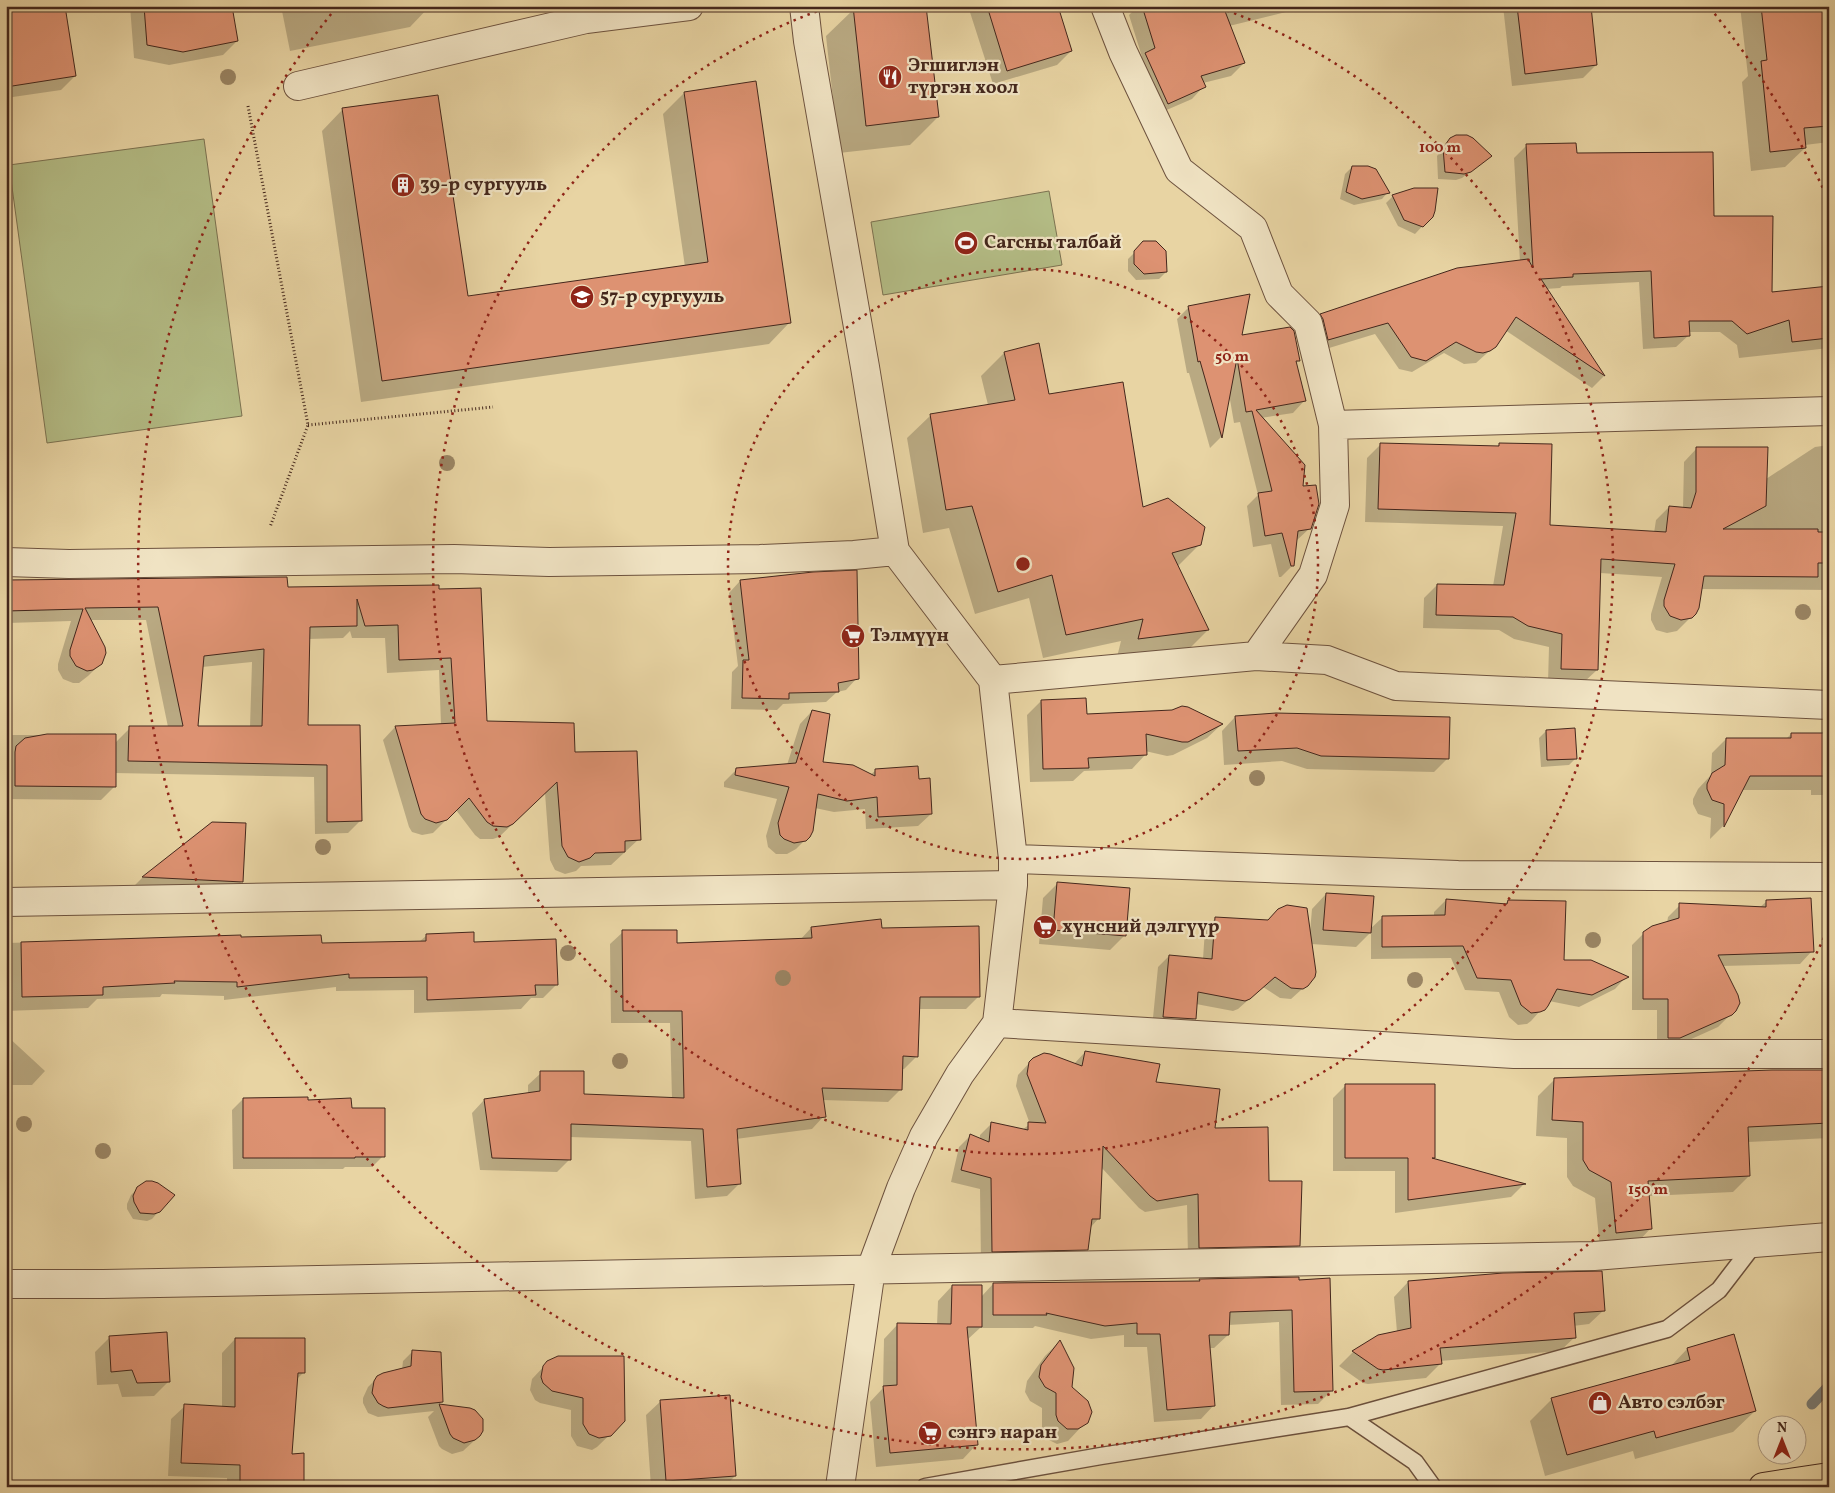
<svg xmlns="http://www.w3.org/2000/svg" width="1835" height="1493" font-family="Vollkorn,serif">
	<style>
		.green { fill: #b4bd86; stroke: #7c7251 }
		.shadow { fill: #0003; fill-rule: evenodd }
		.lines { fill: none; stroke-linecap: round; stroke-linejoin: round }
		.stream { stroke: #797c76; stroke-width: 11 }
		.building { fill: #dd9272; stroke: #44271c; fill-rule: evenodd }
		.lane-casing { stroke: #6d523e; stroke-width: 19 }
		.street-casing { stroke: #6d523e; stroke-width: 30 }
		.primary-casing { stroke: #44271c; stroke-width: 30 }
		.path { stroke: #44271c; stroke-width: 3; stroke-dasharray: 1 2.5; stroke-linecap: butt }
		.lane { stroke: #f0e3c3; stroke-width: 16 }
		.street { stroke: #f0e3c3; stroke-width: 28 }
		.primary { stroke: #e8d4a3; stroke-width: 28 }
		.tree { fill: #9a8564 }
		.ring { fill: none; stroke: #8f2418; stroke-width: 2.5; stroke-dasharray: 2.5 5 }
		.labels { text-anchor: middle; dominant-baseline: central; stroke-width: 4.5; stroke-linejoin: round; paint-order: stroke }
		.poi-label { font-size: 19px; font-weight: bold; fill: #44271c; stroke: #f0e3c3; text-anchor: start }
		.centre { fill: #8f2418; stroke: #f0e3c3; stroke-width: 2.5 }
		.ring-label { font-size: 15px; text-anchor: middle; font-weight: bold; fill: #8f2418; stroke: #f0e3c3; stroke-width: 4.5; stroke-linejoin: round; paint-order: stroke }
	</style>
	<rect width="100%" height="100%" fill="#e8d4a3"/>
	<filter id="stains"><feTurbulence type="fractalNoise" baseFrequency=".004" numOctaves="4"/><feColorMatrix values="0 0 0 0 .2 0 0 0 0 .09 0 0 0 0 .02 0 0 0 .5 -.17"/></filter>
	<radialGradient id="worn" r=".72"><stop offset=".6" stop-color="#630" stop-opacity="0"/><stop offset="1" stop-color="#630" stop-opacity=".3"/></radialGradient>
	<path class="green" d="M204 139 242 416 47 443 9 165Z
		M1049 191 1062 265 883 295 871 222Z"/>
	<path class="shadow" d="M6 6 75 76 61 90 6 98Z
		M130 6H230L237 41 223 55 169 65 134 58Z
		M281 6H430L410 27 290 51Z
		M968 6H1057L1071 51 1057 65 993 84Z
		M1138 6H1299L1294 10 1229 26 1244 63 1231 76 1203 83 1204 86 1192 99 1155 115 1133 66 1142 57 1129 15Z
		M1503 6H1590L1596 65 1583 78 1512 86Z
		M1740 6H1829V142L1805 145V148L1785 167 1751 171 1742 82 1748 76Z
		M854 9 938 117 910 145 839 153 826 36Z
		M684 93 790 322 769 344 361 402 322 131 343 109 466 298 685 267 663 114Z
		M1451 139 1490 156 1462 178 1456 180 1438 179 1437 156Z
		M1526 146 1575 154 1713 217 1771 294 1829 287V348L1739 358 1737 345 1720 332H1688L1689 335 1676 347 1643 349 1639 282 1562 286 1560 288 1546 289 1604 376 1592 388 1505 330 1495 346 1476 363 1464 364 1444 353 1412 372 1399 369 1375 334 1316 352 1309 327 1321 315 1520 262 1514 158Z
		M1352 167 1388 192 1382 199 1354 205 1340 199 1345 174Z
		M1393 196 1432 216 1415 234 1398 226 1386 203Z
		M1144 243 1166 272 1159 279 1136 280 1128 271V259Z
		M1189 307 1240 336 1299 360 1295 364 1304 401 1293 413 1261 418 1302 488 1310 528 1296 541 1293 565 1281 577H1279L1271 544 1253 547 1247 506 1258 495 1240 422 1234 423 1229 394 1221 437 1210 448 1189 373H1187L1177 319Z
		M1004 353 1048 395 1142 508 1200 544 1177 567 1208 630 1185 653 1116 661 1121 641 1043 658 1029 598 975 614 949 528 923 533 907 438 931 415 988 405 981 376Z
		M1500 444 1549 526 1654 533 1656 520 1669 507 1683 508 1684 462 1697 448 1766 479 1815 447 1829 445V590L1700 589 1695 613 1677 631 1667 633 1656 630 1651 620V614L1662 577 1600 573 1597 670 1583 683 1548 682 1549 647 1514 639 1499 630 1423 628 1424 598 1437 585 1493 586 1503 526 1365 522 1367 458 1380 445 1496 447Z
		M6 581 438 591 486 723 574 753 639 839 611 865 581 866 576 871 565 874 555 870 550 860 545 793 499 837 493 839H480L475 835 456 810 433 833 422 835 412 832 409 827 383 740 395 727 441 725 439 670 387 673 385 638H352L350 631 343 638 309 639 307 726 361 820 348 833 315 834 314 777 114 773V787L101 800 6 799V735H115V743L130 728 168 727 146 620H90L101 663 88 676 79 683H73L63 679 58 670V664L71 621 8 623 10 662 6 666ZM252 662 250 727H197L202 667Z
		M740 581 857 678 846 690 837 692 826 702 783 704 777 710 731 709 732 672 738 666 729 593Z
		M1041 701 1086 715 1221 725 1207 738 1173 755 1167 756 1145 751V755L1132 769 1084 771 1073 781 1030 782 1027 715Z
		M812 711 822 763 870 775 876 770 918 781 931 814 918 826 866 829 865 809 834 812 815 808 809 836 796 849 787 854H776L768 847 766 836 777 799 724 787V782L736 770 787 765 800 724Z
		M1235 717 1448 758 1434 772 1307 769 1282 761 1224 765 1222 731Z
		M1825 730H1829V795H1811V790H1741L1723 826 1710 839 1711 818 1698 814 1693 804V799L1698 789 1711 775 1712 753 1726 739H1786L1791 734H1820Z
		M1546 731 1576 758 1569 765 1541 767 1539 738Z
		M212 823 242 881 228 896 129 891 142 878Z
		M1058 883 1124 936 1110 950 1039 944 1043 898Z
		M1326 894 1370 929 1383 917H1434V912L1446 900 1504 905 1508 901 1563 961 1626 977 1615 989 1579 1007 1549 1001 1531 1021 1527 1024 1518 1025 1509 1017 1499 992 1465 990 1451 958 1371 959V932L1356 947 1311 944V981L1291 999 1280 998 1263 987 1238 1009 1233 1011 1196 1004 1194 1019 1184 1030 1152 1028 1158 967 1169 956 1203 959 1205 929 1216 918 1310 932 1312 909Z
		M1767 901 1812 951 1800 964 1722 966 1735 1010 1718 1027 1667 1050H1657V1010H1632V945L1644 933 1667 923 1668 917 1680 905 1759 908Z
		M811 928 881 929 979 996 966 1009H918L917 1056 904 1069H901V1089L888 1102 822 1100 824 1116 812 1129 736 1139 739 1184 727 1196 695 1199 691 1141 570 1137V1159L557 1172 480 1170 472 1113 484 1100 528 1094V1085L541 1073 583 1096 672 1099 670 1023H611L610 944 623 932 676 944 800 940Z
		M427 935 473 943 557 984 543 998H531L521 1009 414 1013V990L336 991V987L224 1000V996L162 994 160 997 97 999 88 1008 6 1011V943L240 937V938L321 945 419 942Z
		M6 1035 45 1071 32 1085H6Z
		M1085 1052 1155 1083 1214 1130 1268 1182 1299 1245 1287 1257 1188 1259 1187 1205 1145 1212 1139 1208 1101 1167 1099 1218 1090 1228 1087 1249 1075 1261 981 1263 980 1189 951 1182 959 1147 970 1136 980 1139V1135L992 1123 1022 1130 1030 1124 1016 1086 1018 1075 1033 1059 1074 1064Z
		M1829 1071V1138L1748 1142 1749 1176 1733 1192 1648 1196 1651 1228 1635 1245 1600 1248 1595 1198 1573 1186 1567 1177V1138L1536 1136 1538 1096 1554 1080Z
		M1346 1085 1434 1158 1432 1160 1523 1185 1511 1197 1395 1213V1171H1333V1098Z
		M243 1099 306 1101 350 1109 383 1156 372 1167H345L343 1169H233L232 1110Z
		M138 1188 159 1211 152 1219 147 1221 133 1219 127 1209V1204L131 1195Z
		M1328 1279 1331 1391 1318 1404 1281 1405 1279 1322 1228 1325V1335L1214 1348H1209L1214 1405 1201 1419 1154 1422 1147 1347H1124V1335L1091 1339 1035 1326 1033 1328H980L967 1340 977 1444 963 1459 876 1467 870 1402 883 1388 884 1339 898 1324 937 1325 938 1301 952 1286 981 1297 993 1284Z
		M1408 1282 1604 1310 1589 1324 1573 1326 1575 1337 1560 1351 1440 1361V1364L1426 1378 1368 1384 1363 1383 1339 1366 1353 1352 1378 1337 1397 1332 1394 1297Z
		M110 1337 169 1381 154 1396 122 1397 118 1384 97 1385 95 1352Z
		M235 1339 304 1372 296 1380 253 1487H227V1478L168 1476 171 1419 185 1406 222 1407V1353Z
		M1059 1342 1082 1426 1068 1441 1057 1444 1047 1439 1042 1430V1408L1030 1401 1025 1392 1027 1381 1045 1356Z
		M1687 1349 1755 1411 1733 1432 1635 1459 1633 1451 1545 1476 1530 1421 1551 1400 1670 1367Z
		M413 1351 442 1401 438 1405 470 1409 475 1440 463 1451 452 1454 442 1449 439 1446 428 1417 434 1411 378 1417 368 1413 363 1403V1398L368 1387 378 1377 402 1370 403 1361Z
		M548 1362 624 1421 597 1447 592 1450 577 1446 571 1436V1410L540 1403 535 1400 530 1390 532 1379Z
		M661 1401 735 1476 724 1487H651L646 1415Z
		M6 1482 108 1486V1487H6Z"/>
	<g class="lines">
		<path class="stream" d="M1812 1404 1829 1386"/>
	</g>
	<path class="building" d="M6 6H65L76 76 6 87Z
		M144 6H232L238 41 183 52 147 45Z
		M853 6H926L939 117 866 126Z
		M987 6H1058L1072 51 1007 71Z
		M1142 6H1223L1245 63 1201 76 1206 87 1168 104 1145 53 1155 48Z
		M1517 6H1591L1597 65 1525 74Z
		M1761 6H1829V126L1804 128 1806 148 1770 152 1761 61 1767 60Z
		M756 81 791 323 382 381 342 108 438 95 468 296 708 262 684 92Z
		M1456 135H1467L1473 138 1492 156 1471 172 1464 174 1445 172 1443 148 1450 138Z
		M1576 143 1577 153 1713 152 1714 216H1773L1772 292 1829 286V338L1792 342 1789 320 1747 334 1732 321H1689L1690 336 1654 338 1651 271 1573 274V277L1541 279 1605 376 1516 317 1496 347 1490 351 1483 353 1476 352 1456 342 1426 361 1411 357 1388 323 1328 340 1323 319 1320 314 1457 268 1528 259 1533 268 1526 144Z
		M1352 166H1368L1376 169 1390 193 1362 199 1346 192Z
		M1414 188H1438L1435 211 1433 217 1423 227 1404 220 1392 195Z
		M1143 241H1156L1166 251 1167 272 1144 274 1134 264V251Z
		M1250 294 1242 335 1290 327 1294 331 1300 361H1296L1306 401 1256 410 1305 465 1303 486 1316 485 1319 504 1311 529 1298 531 1294 566H1291L1282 533 1265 536 1258 493 1272 491 1252 411 1246 412 1237 358 1222 438 1200 361 1198 362 1188 306Z
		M1039 343 1049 394 1123 382 1143 507 1168 498 1205 527 1201 545 1172 553 1209 630 1138 639 1143 619 1066 635 1052 575 998 592 972 506 946 510 930 414 1015 400 1004 352Z
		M1380 443 1499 446V443L1552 444 1550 525 1666 532 1669 506 1691 508 1696 492V447H1768L1766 506 1723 529H1818V532H1829V563H1818V577L1704 576 1699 608 1696 614 1692 618 1681 620 1670 616 1664 606V600L1675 564 1601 559 1598 670 1561 669 1562 634 1528 626 1513 617 1436 615 1437 584 1504 585 1516 513 1378 509Z
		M857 570 859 679 838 683 839 692 789 693V699L742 698 743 660H749L740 580 813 572Z
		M287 577 288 587 439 585V589L481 588 487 721 574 723 575 752 637 751 641 840 625 841V852L595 853 590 858 579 862 568 857 562 846 557 782 513 824 507 827 493 826 487 822 469 798 447 820 436 823 425 819 421 814 395 726 455 723 451 658 399 660 398 625 365 626 357 599V626L310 627 308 725H360L362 821 327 822V765L128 761 129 726H183L158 607 85 608 105 647 106 653 102 664 93 670 87 671 76 666 70 656V650L83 609 6 611V580ZM264 649 262 726H198L204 656Z
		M1086 698 1087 714 1172 710 1182 706 1188 707 1223 724 1188 742H1182L1146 734 1147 755 1088 758 1089 768 1043 769 1041 700Z
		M812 710 830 714 823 762 853 765 875 776V769L918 766 919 779 930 778 932 814 878 817 877 797 847 801 818 794 813 831 810 837 806 841 794 843 784 839 780 835 778 823 789 787 735 775 736 768 796 763Z
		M1276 713 1450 717 1449 759 1321 756 1297 748 1238 751 1235 716Z
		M1575 728 1577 759 1547 760 1546 730Z
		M1791 733H1829V776H1750L1724 827V804L1712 800 1707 789V784L1712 773 1725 765 1726 738H1791Z
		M47 734H116V787L15 786V752L16 746 25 738Z
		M212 822 246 823 243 882 142 877Z
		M1057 882 1130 888 1126 936 1053 930Z
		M1326 893 1374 896 1371 933 1323 930Z
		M1811 898 1814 952 1718 955 1738 995 1740 1003 1736 1011 1732 1015 1680 1038H1668V999H1643V932L1652 926 1679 918V903L1766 907V900Z
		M1446 899 1507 904 1508 900 1566 901 1564 960H1591L1629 977 1592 995 1557 989 1548 1006 1545 1010 1540 1012 1531 1013 1521 1005 1511 980 1477 978 1463 946 1382 947V916L1445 915Z
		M1287 905 1307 908 1316 972 1315 977 1308 986 1303 989 1291 988 1275 977 1250 999 1245 1001 1198 992 1196 1019 1163 1017 1169 955 1212 959 1215 917 1268 920 1278 909Z
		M881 919 882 928 979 926 980 997H920L918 1057 903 1056 902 1090 822 1088 826 1117 737 1129 741 1184 707 1187 703 1129 571 1124V1160L492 1158 484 1099 540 1091V1071H584V1094L684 1098 682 1011H623L622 930H677V943L812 938 811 927Z
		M474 932V942L556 939 558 985H535L536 995 427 1000V977L349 978V974L237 987V982L174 981 175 983 103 987V995L22 997 21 942 241 935V937L321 935 322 943 426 941V934Z
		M1085 1051 1160 1064 1156 1082 1220 1089 1215 1128 1268 1127 1269 1181H1302L1300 1246 1199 1248 1198 1194 1157 1201 1150 1196 1103 1146 1100 1219H1092L1088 1250 992 1252 991 1178 961 1170 970 1134 989 1142 991 1122 1028 1130V1122L1046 1123 1027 1074 1029 1062 1033 1058 1044 1053 1050 1054 1082 1066Z
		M1772 1070H1829V1123L1748 1127 1750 1176 1648 1181 1652 1229 1616 1233 1611 1182 1589 1170 1583 1160V1122L1552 1120 1554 1078Z
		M1345 1084H1435V1158H1432L1526 1184 1408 1200V1158H1345Z
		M308 1097V1100L351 1098 352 1108H385V1157H355V1158H243V1098Z
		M146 1181H152L158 1183 175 1195 160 1212 154 1214 140 1213 134 1202 133 1196 137 1187Z
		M1602 1271 1605 1311 1574 1313 1576 1338 1440 1348 1442 1364 1383 1370 1378 1369 1352 1351 1378 1335 1411 1328 1408 1281 1503 1273Z
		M1299 1277V1280L1330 1278 1333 1391 1294 1392 1292 1310 1230 1312 1229 1335H1209L1215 1406 1167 1410 1160 1334H1137V1323L1105 1326 1046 1313 1047 1315H993V1283L1200 1281 1199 1279Z
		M952 1285H982V1327H967L978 1445 890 1453 883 1386 897 1385V1323L951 1324Z
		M167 1332 170 1382 137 1383 132 1370 111 1372 109 1336Z
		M1734 1334 1756 1411 1656 1438 1654 1431 1567 1455 1551 1398 1690 1360 1687 1348Z
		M235 1338H305V1373H298L292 1454 304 1453V1487H240V1465L181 1463 184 1404 235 1407Z
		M1060 1340 1074 1368 1072 1387 1088 1401 1092 1412 1088 1423 1078 1429H1067L1058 1421 1056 1415V1393L1045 1387 1039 1377 1041 1365Z
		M412 1350 441 1352 443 1402 388 1408 383 1406 378 1403 372 1393 374 1381 377 1376 383 1373 411 1366Z
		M558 1356H624L625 1421 611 1436 599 1438 589 1434 583 1424V1398L552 1391 543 1383 541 1377 543 1366 547 1361Z
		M730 1395 736 1476 666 1481 660 1400Z
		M439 1404 470 1408 475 1410 483 1419V1431L480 1436 475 1440 464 1443 453 1438 450 1434Z"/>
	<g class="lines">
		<g class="lane-casing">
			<path id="lane" d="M1349 1417 1415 1462 1433 1487
				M925 1487 1101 1456 1349 1417 1667 1329 1719 1290 1755 1243"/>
		</g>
		<g class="street-casing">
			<path id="street" d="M804 6 808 41 865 367 895 551 993 680 1013 859V885L997 1023 960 1074 924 1136 901 1188 871 1269 840 1487
				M1105 6 1123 52 1179 170 1253 228 1279 294 1308 323 1333 425 1335 505 1313 575 1256 656
				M298 86 586 19 689 6
				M1333 425 1829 411
				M6 562 69 564 454 559 549 562 760 559 854 555 895 551
				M993 680 1256 656 1327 660 1396 686 1829 705
				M1013 859 1458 875 1829 877
				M6 902 1013 885
				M997 1023 1514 1054H1829
				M6 1284H103L1594 1256 1829 1237"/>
		</g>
		<g class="primary-casing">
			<path id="primary" d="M1763 1487 1829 1477"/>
		</g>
		<path class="path" d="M248 106 308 425 270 527
			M308 425 493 407"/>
		<use href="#lane" class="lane"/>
		<use href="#street" class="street"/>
		<use href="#primary" class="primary"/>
	</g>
	<g class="tree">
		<circle cx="228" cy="77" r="8"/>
		<circle cx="447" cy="463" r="8"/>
		<circle cx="1803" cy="612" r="8"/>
		<circle cx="1257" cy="778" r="8"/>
		<circle cx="323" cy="847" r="8"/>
		<circle cx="1593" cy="940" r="8"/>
		<circle cx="568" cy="953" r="8"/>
		<circle cx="783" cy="978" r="8"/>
		<circle cx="1415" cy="980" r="8"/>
		<circle cx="620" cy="1061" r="8"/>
		<circle cx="24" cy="1124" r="8"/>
		<circle cx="103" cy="1151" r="8"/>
	</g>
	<g class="ring">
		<circle cx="1023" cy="564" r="295"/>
		<path d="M1220 8A590 590 0 1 1 826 8"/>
		<path d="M1827 931A884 884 0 1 1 336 8M1710 8A884 884 0 0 1 1827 197"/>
	</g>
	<defs>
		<g id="restaurant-disc" transform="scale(1.25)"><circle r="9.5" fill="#8f2418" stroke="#f0e3c3"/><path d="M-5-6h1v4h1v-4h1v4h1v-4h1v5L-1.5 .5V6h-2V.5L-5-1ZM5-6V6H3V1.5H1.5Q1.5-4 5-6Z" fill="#fff"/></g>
		<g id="building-disc" transform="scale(1.25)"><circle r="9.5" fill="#8f2418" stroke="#f0e3c3"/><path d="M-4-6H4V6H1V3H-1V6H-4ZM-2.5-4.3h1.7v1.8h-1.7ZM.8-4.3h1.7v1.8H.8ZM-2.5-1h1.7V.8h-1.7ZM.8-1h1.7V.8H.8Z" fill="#fff"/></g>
		<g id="stadium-disc" transform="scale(1.25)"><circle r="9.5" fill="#8f2418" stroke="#f0e3c3"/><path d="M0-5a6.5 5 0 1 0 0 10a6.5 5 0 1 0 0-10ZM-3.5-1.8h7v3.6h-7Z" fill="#fff"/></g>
		<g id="school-disc" transform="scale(1.25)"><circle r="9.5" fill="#8f2418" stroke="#f0e3c3"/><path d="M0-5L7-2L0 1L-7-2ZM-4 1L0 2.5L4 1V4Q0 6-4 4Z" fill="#fff"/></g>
		<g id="supermarket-disc" transform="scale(1.25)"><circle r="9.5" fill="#8f2418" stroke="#f0e3c3"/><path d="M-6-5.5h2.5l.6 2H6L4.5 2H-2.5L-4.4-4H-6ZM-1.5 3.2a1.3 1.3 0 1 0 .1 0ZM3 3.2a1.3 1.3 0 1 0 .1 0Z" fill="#fff"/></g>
		<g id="shop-disc" transform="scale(1.25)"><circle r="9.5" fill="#8f2418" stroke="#f0e3c3"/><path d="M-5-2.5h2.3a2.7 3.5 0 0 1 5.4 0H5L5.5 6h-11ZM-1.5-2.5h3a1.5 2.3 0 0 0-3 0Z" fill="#fff"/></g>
	</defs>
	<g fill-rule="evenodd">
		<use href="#restaurant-disc" x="890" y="77"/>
		<use href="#building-disc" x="403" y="185"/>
		<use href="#stadium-disc" x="966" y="243"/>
		<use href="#school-disc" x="582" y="297"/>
		<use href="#supermarket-disc" x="853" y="636"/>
		<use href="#supermarket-disc" x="1045" y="927"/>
		<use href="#shop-disc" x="1600" y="1403"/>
		<use href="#supermarket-disc" x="930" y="1433"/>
	</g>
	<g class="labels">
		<g class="poi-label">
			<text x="908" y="66">Эгшиглэн<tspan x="908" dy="22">түргэн хоол</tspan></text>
			<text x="420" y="185">39-р сургууль</text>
			<text x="984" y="243">Сагсны талбай</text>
			<text x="600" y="297">57-р сургууль</text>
			<text x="870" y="636">Тэлмүүн</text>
			<text x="1062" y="927">хүнсний дэлгүүр</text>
			<text x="1618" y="1403">Авто сэлбэг</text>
			<text x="948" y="1433">сэнгэ наран</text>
		</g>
	</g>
	<circle cx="1023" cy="564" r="8" class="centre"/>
	<g class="ring-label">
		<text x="1440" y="152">100 m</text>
		<text x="1232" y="361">50 m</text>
		<text x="1648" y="1194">150 m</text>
	</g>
	<rect width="1835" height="1493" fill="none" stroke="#e8d4a3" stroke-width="25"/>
	<rect x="8" y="8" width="1820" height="1478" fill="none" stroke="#44271c" stroke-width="2.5"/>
	<rect x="12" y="12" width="1810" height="1468" fill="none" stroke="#44271c"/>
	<g transform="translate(1782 1440)"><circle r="24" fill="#f0e3c3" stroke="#ab9880"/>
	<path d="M0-4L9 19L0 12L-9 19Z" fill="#8f2418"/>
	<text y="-8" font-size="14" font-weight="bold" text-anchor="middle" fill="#44271c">N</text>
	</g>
	<rect width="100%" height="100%" filter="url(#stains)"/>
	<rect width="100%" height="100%" fill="url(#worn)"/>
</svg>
